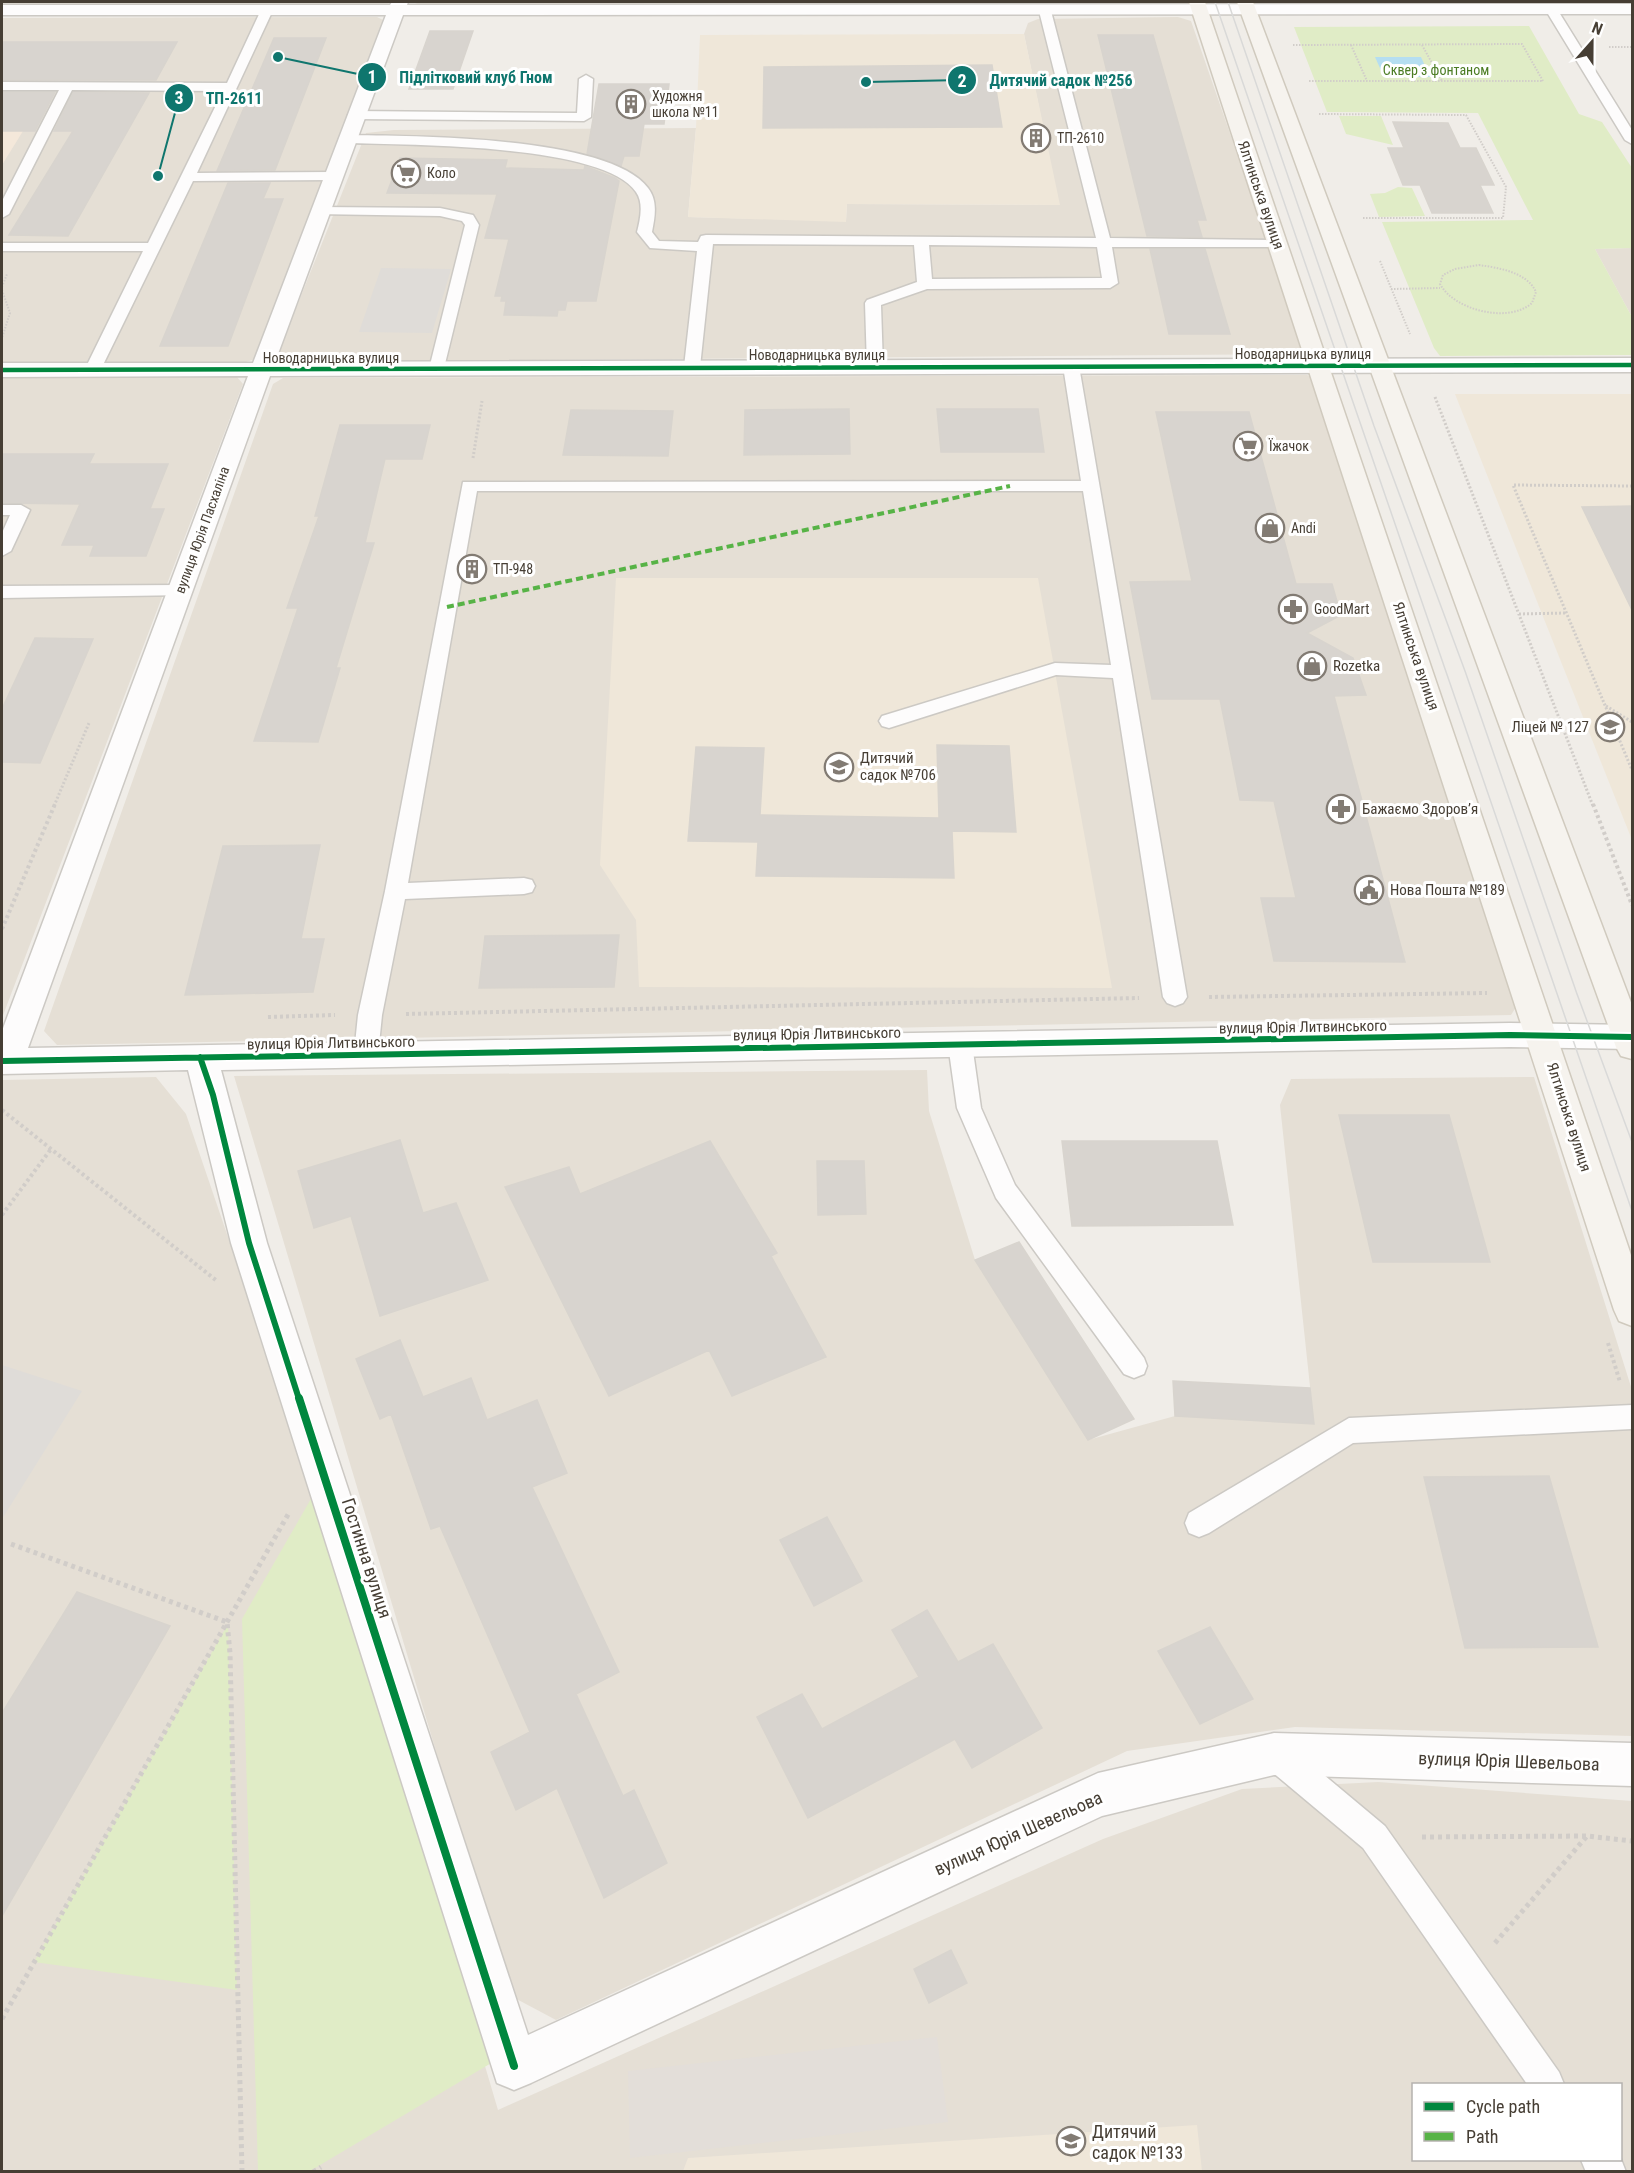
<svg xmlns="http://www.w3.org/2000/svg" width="1634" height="2173" font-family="'Roboto Condensed',sans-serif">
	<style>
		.residential { fill: #e5dfd5; fill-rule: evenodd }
		.commercial { fill: #f4e8da }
		.industrial { fill: #e3ded9 }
		.education { fill: #efe7d9 }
		.green { fill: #e0ecc6 }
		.parking { fill: #dfdcd8 }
		.water { fill: #b5def1 }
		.building { fill: #d8d4cf; stroke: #d8d4ce; stroke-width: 1.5 }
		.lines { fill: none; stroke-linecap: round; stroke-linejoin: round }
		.lane-casing { stroke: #ccc9c4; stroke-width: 3 }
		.street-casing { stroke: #ccc9c4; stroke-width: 3 }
		.secondary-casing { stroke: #d0cabe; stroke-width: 3 }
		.path-far3 { stroke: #d1cdc9; stroke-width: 2; stroke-dasharray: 1.5 1.5; stroke-linecap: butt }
		.path-far2 { stroke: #d1cdc9; stroke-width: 3; stroke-dasharray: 2 2; stroke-linecap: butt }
		.path-far1 { stroke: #d1cdc9; stroke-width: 4; stroke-dasharray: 3 3; stroke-linecap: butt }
		.path { stroke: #d1cdc9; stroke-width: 5; stroke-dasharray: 4 4; stroke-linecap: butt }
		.lane { fill: #fdfcfc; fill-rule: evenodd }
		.street { fill: #fdfcfc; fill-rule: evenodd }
		.secondary { fill: #f6f3ee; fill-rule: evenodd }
		.tram { stroke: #d9d9d8; stroke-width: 1.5 }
		.quiet { stroke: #57b346; stroke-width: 4; stroke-dasharray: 7 4; stroke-linecap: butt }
		.cycleway-far2-casing { stroke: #fff; stroke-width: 8 }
		.cycleway-far1-casing { stroke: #fff; stroke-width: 10 }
		.cycleway-casing { stroke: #fff; stroke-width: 11 }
		.cycleway-far2 { stroke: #00873e; stroke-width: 4.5 }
		.cycleway-far1 { stroke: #00873e; stroke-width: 6 }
		.cycleway { stroke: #00873e; stroke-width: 8 }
		.labels { text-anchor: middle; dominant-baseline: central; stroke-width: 6; stroke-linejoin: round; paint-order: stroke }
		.far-park-label { font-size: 14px; fill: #4b7c23; stroke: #fff }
		.far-poi-label { font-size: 14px; fill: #463e34; stroke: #fff; text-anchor: start }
		.far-street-label { font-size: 14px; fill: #463e34; stroke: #fff }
		.street-label { font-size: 15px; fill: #463e34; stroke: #fff }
		.poi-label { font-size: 15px; fill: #463e34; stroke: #fff; text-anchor: start }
		.near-street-label { font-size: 18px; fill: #463e34; stroke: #fff }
		.near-poi-label { font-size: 18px; fill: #463e34; stroke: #fff; text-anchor: start }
		.leader { fill: none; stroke: #0f766e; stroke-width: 2 }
		.callout-dot { fill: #0f766e; stroke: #fff; stroke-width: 2 }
		.mark-label { font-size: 18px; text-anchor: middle; font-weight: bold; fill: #fff }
		.callout-label { font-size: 16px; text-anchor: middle; font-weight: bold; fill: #0f766e; stroke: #fff; stroke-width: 6; stroke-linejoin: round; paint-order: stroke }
	</style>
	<rect width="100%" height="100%" fill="#f0ede8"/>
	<path class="residential" d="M2 2H392L383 6H2Z
		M413 2H1184L1177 6 419 5Z
		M377 17 383 20 255 359 240 364 2 365V18Z
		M1178 17 1191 21 1304 347 1297 354 289 362 277 356 366 133 394 130 696 128 688 217 846 221 847 204 1059 205 1024 34 1028 23 1038 19Z
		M1632 248V317L1595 249Z
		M1307 375 1316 379 1518 1004 1511 1015 57 1045 44 1031 273 384 283 378Z
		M237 377 243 384 2 1018V378Z
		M927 1070 929 1111 975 1260 1088 1440 1175 1416 1314 1424 1280 1105 1291 1079 1534 1077 1632 1390V1736L1295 1727 1127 1751 556 2020 509 1995 234 1076Z
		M156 1077 186 1114 317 1498 498 2110 1103 1839 1242 1789 1378 1782 1632 1801V2171H2V1080ZM1414 2084H1620V2160H1414Z"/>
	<path class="commercial" d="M2 102H41L2 165Z"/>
	<path class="industrial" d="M937 2037 948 2122 630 2158 628 2071Z"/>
	<path class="education" d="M1024 34 1060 205 847 204 846 222 688 217 696 128 700 35Z
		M1455 394H1632V840L1542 614Z
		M616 578H1038L1112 988 639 987 636 920 600 865Z
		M1197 2125 1202 2171H683L688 2158Z"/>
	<path class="green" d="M1529 26 1579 114 1602 122 1632 168V248L1595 249 1632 317V355L1440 356 1434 348 1382 222 1533 220 1478 113 1327 112 1294 27Z
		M1339 116H1381L1393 145 1346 134Z
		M1398 187 1412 188 1425 216 1379 217 1370 194 1385 193Z
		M312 1497 493 2062 310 2171H258L242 1619Z
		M228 1624 237 1990 34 1962Z"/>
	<path class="parking" d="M381 268 451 269 432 333 359 332Z
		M2 1365 82 1391 2 1519Z"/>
	<path class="water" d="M1375 57H1421L1430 77H1384Z"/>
	<path class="building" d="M430 31H473L453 89H409Z
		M1098 35H1153L1206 220H1197L1202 237 1147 236Z
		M274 38H326L275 170 217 171Z
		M2 42H177L156 80H2Z
		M992 65 1002 127 763 128 764 67Z
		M599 84H669L664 124H644L639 156H624L621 166 587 154Z
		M2 92H55L35 131H2Z
		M73 92 149 93 68 236 9 235 73 131H54Z
		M1393 122 1448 123 1460 148H1476L1494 185H1480L1493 213H1432L1420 185H1403L1388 148H1404Z
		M400 158 507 160 505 168 584 170 585 166 615 178 619 181 596 301H567L565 310H558L557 316 504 315 506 301H501L502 296H495L509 239 485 238 497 194 387 193Z
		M228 183H270L263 199H283L228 346H160Z
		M1150 249H1205L1230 334H1169Z
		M849 409 850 454 744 455 745 410Z
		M937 409H1038L1044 452H941Z
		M571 410 673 411 668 456 563 455Z
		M1156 412H1249L1296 584H1332L1341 615 1307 633 1353 658 1366 695 1334 696 1405 962 1274 961 1261 898H1296L1274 801 1240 800 1220 699H1152L1130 582 1192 581Z
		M340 425H430L422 459H385L365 543H374L336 668H340L318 742 254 741 298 608H287L319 516H315Z
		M2 454H94L89 464H168L150 509H164L146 556H90L94 545H62L80 504 2 503Z
		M1632 506V610L1582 507Z
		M35 638 93 639 40 763 2 762V709Z
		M937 745 1009 746 1016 832 952 831 954 878 756 876 758 842 688 841 696 747 764 748 760 815 939 818Z
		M320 845 301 939H324L313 992 185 995 223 846Z
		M619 935 614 987 479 988 485 936Z
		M1339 1115H1449L1490 1262H1373Z
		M400 1140 423 1213 456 1203 488 1280 380 1316 351 1216 314 1228 298 1171Z
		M710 1141 777 1253 771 1256 826 1357 732 1396 709 1350 609 1396 505 1187 569 1167 580 1194Z
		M1062 1141H1217L1233 1225 1072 1226Z
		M817 1161H864L866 1214 818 1215Z
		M1019 1242 1134 1419 1088 1440 975 1260Z
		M400 1340 423 1397 471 1378 487 1420 537 1400 567 1473 532 1487 619 1672 576 1694 623 1796 634 1790 667 1863 604 1898 557 1788 516 1810 491 1752 530 1732 440 1526 431 1529 391 1414 380 1419 356 1359Z
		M1173 1381 1310 1388 1314 1424 1175 1416Z
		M1549 1476 1598 1647 1465 1648 1424 1477Z
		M827 1517 862 1581 814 1606 780 1540Z
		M77 1592 170 1626 2 1916V1713Z
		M927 1610 958 1662 993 1644 1042 1728 972 1768 955 1739 808 1818 757 1717 802 1694 822 1729 919 1677 892 1630Z
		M1210 1627 1253 1699 1200 1724 1158 1651Z
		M951 1950 967 1983 929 2003 914 1969Z"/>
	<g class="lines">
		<g class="lane-casing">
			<path id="lane" d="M1551 5 1557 9 1632 130V144L1625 140 1545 9Z
				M267 6 273 10 197 173 332 172 339 176 332 180 193 181 101 369 99 372H87L85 369 143 251H2V243H148L223 91 72 90 9 214 2 218V201L59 90H2V82L227 83 261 10Z
				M1045 7 1051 11 1110 238 1278 240 1285 244 1283 247H1112L1118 283 1110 288 927 289 881 305 883 367 875 372 867 367 865 303 867 300 917 282 914 245 713 244 700 367 692 372 684 367 697 251 650 248 637 232C640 220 644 203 636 192 603 143 403 145 346 143L339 139 346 135C410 136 609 135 648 188 658 201 655 216 652 232L659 241 698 242 701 236 706 235 1096 238 1039 11ZM929 245 1097 247 1102 278 932 279Z
				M586 75 593 79 591 117 584 121 355 119 348 115 355 111 577 113 579 79Z
				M319 207 440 208 473 215 479 225 443 372H431L429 369 465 225 462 221 440 216 314 214 312 211Z
				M1071 361 1079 366 1187 997 1183 1003 1175 1006 1167 1003 1163 997 1113 678 1056 675 889 728 882 726 879 721 882 716 1055 663 1111 665 1083 491H477L408 883 524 878 532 880 535 886 532 892 524 894 405 899 382 1015 378 1054 374 1060 366 1063 358 1060 354 1054 358 1015 385 891 463 482 1081 481 1063 366Z
				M2 505H21L30 510 11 551 2 556V533L10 515H2Z
				M180 585 187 587 189 591 187 595 2 598V586Z
				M960 1035 968 1038 972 1044 981 1108 1015 1185 1144 1358 1147 1366 1144 1374 1134 1378 1124 1374 996 1198 957 1108 948 1044 952 1038Z
				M1632 1405V1429L1353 1443 1209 1533 1199 1537 1189 1533 1185 1523 1189 1513 1349 1418Z
				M1276 1739 1287 1744 1385 1826 1559 2072 1564 2084H1527L1363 1848 1265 1766 1260 1755 1265 1744Z
				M1621 2159 1626 2172H1586L1581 2160Z"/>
		</g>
		<g class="street-casing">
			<path id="street" d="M392 2H408L407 5 1632 4V14L403 15 275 362 1632 358V372L270 376 28 1048 1510 1023 1632 1025V1049L1510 1047 221 1070 267 1243 528 2035 1098 1773 1274 1733 1632 1743V1786L1274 1775 1102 1816 531 2083 514 2090 497 2083 231 1243 188 1070 2 1074V1031L248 376 2 377V363H253L386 15H2V5H390Z"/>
		</g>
		<g class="secondary-casing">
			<path id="secondary" d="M1189 2H1205L1632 1258V1326L1619 1321 1614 1310Z
				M1237 2H1253L1632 1005V1059L1621 1056 1616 1047Z"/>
		</g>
		<path class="path-far3" d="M1293 45 1522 44 1543 81H1309
			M1351 45 1367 81
			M1422 45 1442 81
			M1609 47H1632
			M1319 114 1466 115 1506 187 1503 218H1362
			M1380 261 1410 334
			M1479 265C1499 268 1527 272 1536 292L1532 303C1508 324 1454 310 1440 284L1443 275 1455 269Z
			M2 287 7 274
			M1391 289 1440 288
			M2 290 10 313 2 338"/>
		<path class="path-far2" d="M1435 397 1593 806
			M473 458 482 401
			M1632 486 1513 485 1632 770
			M1519 614 1566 613
			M1606 706 1632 722
			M54 806 89 723"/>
		<path class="path-far1" d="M1593 804 1632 905
			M2 929 55 804
			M1209 997 1487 993
			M406 1014 1139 998
			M268 1017 335 1015
			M2 1110 217 1281
			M2 1215 51 1149
			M1608 1343 1620 1382"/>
		<path class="path" d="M11 1544 227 1622 230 1653 242 2172
			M1422 1837 1587 1836 1632 1841
			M1495 1943 1587 1836
			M2 2019 290 1511
			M313 2172 321 2167"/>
		<use href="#lane" class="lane"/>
		<use href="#street" class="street"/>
		<use href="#secondary" class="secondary"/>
		<path class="tram" d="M1215 2 1632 1211
			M1228 2 1374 426 1465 671 1577 994 1632 1142"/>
		<path class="quiet" d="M447 607 1010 486"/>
		<g class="cycleway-far2-casing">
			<path id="cycleway-far2" d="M2 370 1632 365"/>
		</g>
		<g class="cycleway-far1-casing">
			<path id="cycleway-far1" d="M200 1057 213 1095 249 1243 299 1399
				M2 1061 1510 1035 1632 1037"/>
		</g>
		<g class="cycleway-casing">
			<path id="cycleway" d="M299 1398 514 2066"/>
		</g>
		<use href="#cycleway-far2" class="cycleway-far2"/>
		<use href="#cycleway-far1" class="cycleway-far1"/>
		<use href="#cycleway" class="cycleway"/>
	</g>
	<defs>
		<g id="building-ring" transform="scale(1.5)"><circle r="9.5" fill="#fff" stroke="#827b73" stroke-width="1.5"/><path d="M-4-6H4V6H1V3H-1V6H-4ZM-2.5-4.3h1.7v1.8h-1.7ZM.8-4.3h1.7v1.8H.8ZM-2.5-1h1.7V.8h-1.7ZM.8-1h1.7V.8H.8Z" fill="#827b73"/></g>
		<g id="supermarket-ring" transform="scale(1.5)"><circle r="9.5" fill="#fff" stroke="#827b73" stroke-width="1.5"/><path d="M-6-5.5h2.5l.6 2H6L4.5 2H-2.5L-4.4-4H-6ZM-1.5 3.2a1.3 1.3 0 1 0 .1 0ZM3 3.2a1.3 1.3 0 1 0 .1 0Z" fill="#827b73"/></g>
		<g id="shop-ring" transform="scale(1.5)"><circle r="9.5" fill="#fff" stroke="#827b73" stroke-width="1.5"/><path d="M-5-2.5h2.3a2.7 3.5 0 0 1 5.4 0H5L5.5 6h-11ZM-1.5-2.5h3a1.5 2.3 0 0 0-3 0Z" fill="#827b73"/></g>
		<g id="pharmacy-ring" transform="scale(1.5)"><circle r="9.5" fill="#fff" stroke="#827b73" stroke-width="1.5"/><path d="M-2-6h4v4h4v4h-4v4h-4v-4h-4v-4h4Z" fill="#827b73"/></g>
		<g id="school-ring" transform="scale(1.5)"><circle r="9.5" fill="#fff" stroke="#827b73" stroke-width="1.5"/><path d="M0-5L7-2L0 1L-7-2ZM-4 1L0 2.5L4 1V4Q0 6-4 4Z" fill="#827b73"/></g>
		<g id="civic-ring" transform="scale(1.5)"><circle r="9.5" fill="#fff" stroke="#827b73" stroke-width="1.5"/><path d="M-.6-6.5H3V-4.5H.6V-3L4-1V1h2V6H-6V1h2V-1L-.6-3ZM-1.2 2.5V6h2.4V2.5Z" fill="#827b73"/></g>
	</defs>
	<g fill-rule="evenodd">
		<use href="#building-ring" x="631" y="104"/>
		<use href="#building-ring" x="1036" y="138"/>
		<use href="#supermarket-ring" x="406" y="173"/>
		<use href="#supermarket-ring" x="1248" y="446"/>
		<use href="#shop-ring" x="1270" y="528"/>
		<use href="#building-ring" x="472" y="569"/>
		<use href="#pharmacy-ring" x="1293" y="609"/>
		<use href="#shop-ring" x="1312" y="666"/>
		<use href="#school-ring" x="1610" y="727"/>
		<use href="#school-ring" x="839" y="767"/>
		<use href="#pharmacy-ring" x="1341" y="809"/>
		<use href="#civic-ring" x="1369" y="890"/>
		<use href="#school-ring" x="1071" y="2141"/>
	</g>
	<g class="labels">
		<g class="far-park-label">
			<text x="1436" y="70">Сквер з фонтаном</text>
		</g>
		<g class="far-poi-label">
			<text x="652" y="96">Художня<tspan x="652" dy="16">школа №11</tspan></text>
			<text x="1057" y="138">ТП-2610</text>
			<text x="427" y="173">Коло</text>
			<text x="1269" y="446">Їжачок</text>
			<text x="1291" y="528">Andi</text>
			<text x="493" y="569">ТП-948</text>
			<text x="1314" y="609">GoodMart</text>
		</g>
		<g class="far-street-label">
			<text x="1303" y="354">Новодарницька вулиця</text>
			<text x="817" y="355">Новодарницька вулиця</text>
			<text x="331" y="358">Новодарницька вулиця</text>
			<text transform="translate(202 530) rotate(-70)">вулиця Юрія Пасхаліна</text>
		</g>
		<g class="street-label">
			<text transform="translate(1261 195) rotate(71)">Ялтинська вулиця</text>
			<text transform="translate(1416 656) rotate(71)">Ялтинська вулиця</text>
			<text transform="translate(1303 1027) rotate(-1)">вулиця Юрія Литвинського</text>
			<text transform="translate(817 1034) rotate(-1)">вулиця Юрія Литвинського</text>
			<text transform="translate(331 1043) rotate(-1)">вулиця Юрія Литвинського</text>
			<text transform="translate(1569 1117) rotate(72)">Ялтинська вулиця</text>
		</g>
		<g class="poi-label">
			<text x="1333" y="666">Rozetka</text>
			<text x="1589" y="727" text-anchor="end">Ліцей № 127</text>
			<text x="860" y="758">Дитячий<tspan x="860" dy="17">садок №706</tspan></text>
			<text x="1362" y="809">Бажаємо Здоров’я</text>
			<text x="1390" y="890">Нова Пошта №189</text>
		</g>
		<g class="near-street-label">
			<text transform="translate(367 1558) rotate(72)">Гостинна вулиця</text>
			<text transform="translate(1509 1761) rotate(2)">вулиця Юрія Шевельова</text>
			<text transform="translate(1018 1833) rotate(-24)">вулиця Юрія Шевельова</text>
		</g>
		<g class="near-poi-label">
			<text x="1092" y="2131">Дитячий<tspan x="1092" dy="21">садок №133</tspan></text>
		</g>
	</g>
	<path class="leader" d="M278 57L372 77M866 82L962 80M158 176L179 98"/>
	<g class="callout-dot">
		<circle cx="278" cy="57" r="6"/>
		<circle cx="866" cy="82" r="6"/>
		<circle cx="158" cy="176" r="6"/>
		<circle cx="372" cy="77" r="15"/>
		<circle cx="962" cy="80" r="15"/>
		<circle cx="179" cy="98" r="15"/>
	</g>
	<g class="mark-label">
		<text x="372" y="83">1</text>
		<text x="962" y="87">2</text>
		<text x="179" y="104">3</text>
	</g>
	<g class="callout-label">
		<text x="476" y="83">Підлітковий клуб Гном</text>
		<text x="1061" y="86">Дитячий садок №256</text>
		<text x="234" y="104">ТП-2611</text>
	</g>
	<rect width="1634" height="2173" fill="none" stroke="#463e34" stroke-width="6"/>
	<rect x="1412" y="2083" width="210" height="78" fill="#ffffff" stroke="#b5b2ae" stroke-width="1.5"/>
	<rect x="1424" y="2102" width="30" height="9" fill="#00873e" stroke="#b5b2ae" stroke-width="1.5"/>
	<text x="1466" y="2113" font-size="18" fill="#463e34">Cycle path</text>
	<rect x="1424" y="2132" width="30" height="9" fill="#57b346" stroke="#b5b2ae" stroke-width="1.5"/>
	<text x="1466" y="2143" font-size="18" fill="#463e34">Path</text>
	<g transform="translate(1592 42) rotate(21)" stroke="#ffffff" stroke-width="4.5" paint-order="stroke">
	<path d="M0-4.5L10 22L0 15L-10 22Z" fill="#463e34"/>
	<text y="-9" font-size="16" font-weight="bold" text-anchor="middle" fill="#463e34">N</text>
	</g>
</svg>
